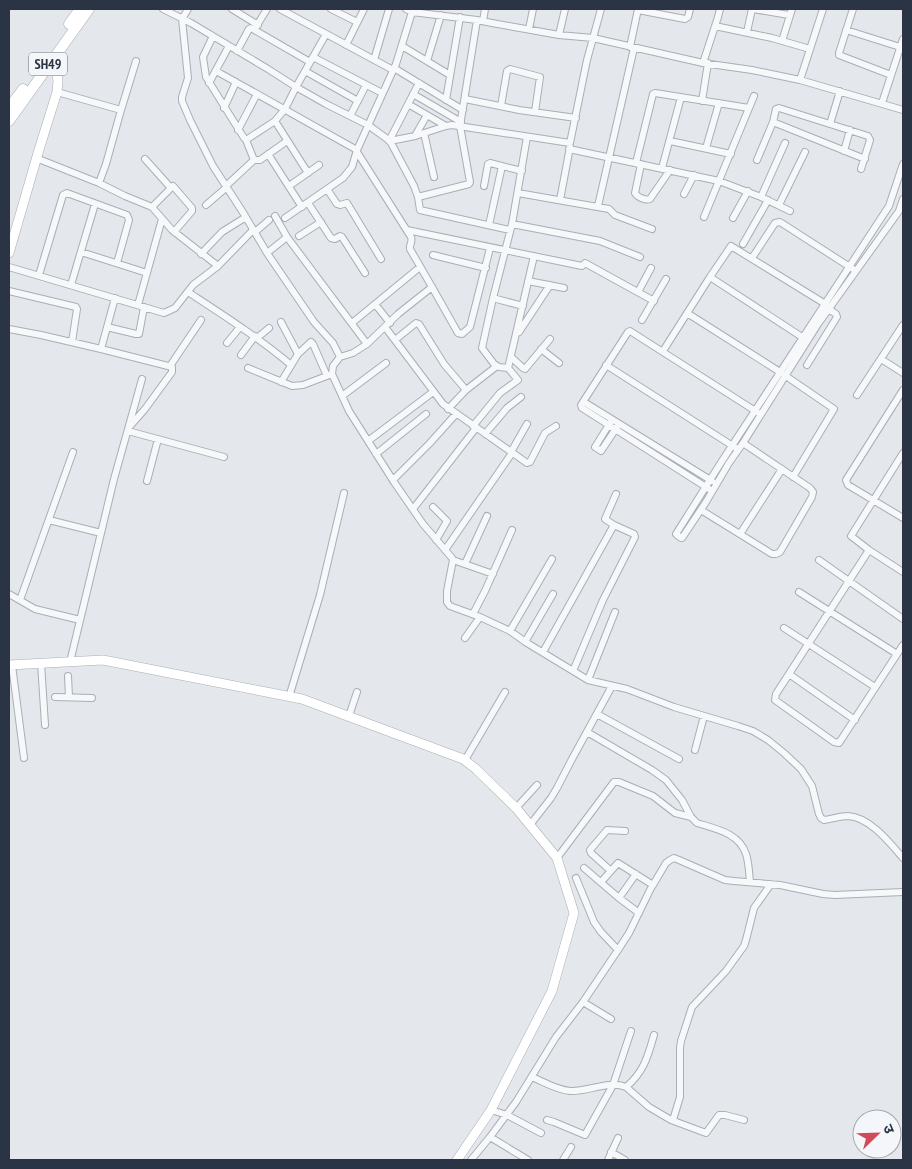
<svg xmlns="http://www.w3.org/2000/svg" width="912" height="1169" font-family="'PT Sans Narrow','Noto Sans Devanagari',sans-serif">
	<style>
		.lines { fill: none; stroke-linecap: round; stroke-linejoin: round }
		.street-casing { stroke: #a9aeb7; stroke-width: 8 }
		.secondary-casing { stroke: #a9aeb7; stroke-width: 10 }
		.primary-casing { stroke: #a3abb8; stroke-width: 11 }
		.street { stroke: #f7f8fa; stroke-width: 6 }
		.secondary { stroke: #fff; stroke-width: 9 }
		.primary { stroke: #fff; stroke-width: 10 }
		.labels { text-anchor: middle; dominant-baseline: central; stroke-width: 4.5; stroke-linejoin: round; paint-order: stroke }
		.shield { fill: #f4f6f9; stroke: #676e7b; stroke-width: 1 }
		.shield-label { font-size: 14px; font-weight: bold; fill: #2b3445 }
	</style>
	<rect width="100%" height="100%" fill="#e4e7ec"/>
	<g class="lines">
		<g class="street-casing">
			<path id="street" d="M163 9 191 23 268 69 296 87 326 104 368 125 390 141 415 136 446 126 452 125 570 143 587 60 601 9
				M188 9 182 19 188 78 182 97V101L190 120 213 166 244 214 267 253 314 322 333 343 340 357 333 366 332 374 349 411 394 482 423 524 452 558 453 560 447 591V602L450 606 480 617 510 631 527 643 588 680 627 689 674 707 738 726 753 731 768 740 784 753 801 769 812 786 819 814 821 818 824 820C832 819 840 816 848 816 870 817 890 843 903 858
				M232 9 258 25
				M280 9 393 70
				M331 9 357 22
				M753 9 789 15
				M853 9 839 53V55L891 75
				M638 10 685 19 688 17 690 9
				M412 12 477 20 492 23 559 35 593 38 703 63 718 17 720 9
				M483 21 485 9
				M715 26 772 38 810 49
				M256 27 267 9
				M529 29 533 9
				M846 30 900 47
				M747 32 752 9
				M559 35 565 9
				M213 36 203 57 206 77 244 138 246 140 275 121 285 109 296 87 326 34
				M782 41 792 9
				M346 45 364 9
				M402 46 450 75
				M630 47 638 9
				M237 51 249 29 251 28 310 62
				M313 57 382 93
				M374 60 389 9
				M427 61 441 15
				M703 63 752 70 800 80 903 110
				M394 68 463 110
				M216 71 357 150
				M305 71 358 101
				M800 80 823 9
				M209 83 229 46
				M57 92 121 110
				M413 94 461 122
				M465 99 519 110 576 118
				M446 100 460 17
				M702 101 708 63
				M882 103 903 39
				M408 104 446 126
				M501 106 507 71 510 69 540 77 535 112
				M224 108 236 82
				M350 116 366 85
				M275 121 308 173
				M773 122 865 159
				M830 124 840 91
				M238 130 257 94
				M424 133 434 177
				M415 136 427 115
				M246 140 254 160
				M389 141 419 83
				M390 141 414 186 418 197 420 210 510 230
				M670 141 731 154
				M706 148 719 103
				M569 149 719 181 761 197 790 211
				M844 151 850 130
				M357 152 411 237C413 242 409 245 410 249L432 287
				M268 154 302 207
				M36 158 99 183 125 196 152 207 172 230 218 266 253 230
				M145 159 171 188
				M757 160 773 122 776 109 779 108 868 136 870 140 861 169
				M636 163 653 94 655 93 749 108
				M641 164 635 193C637 197 646 201 650 199L670 170
				M903 164 889 206 722 461 676 534 677 535 681 538H682L706 502 729 463 743 443 818 324 899 211 903 199
				M662 168 681 97
				M99 183 106 164 121 110 136 61
				M226 186 254 160H260L287 141
				M289 186 319 165
				M484 186 488 164 490 163 522 171
				M327 189 337 204 340 205 347 203 381 259
				M518 193 609 209 615 215 652 229
				M684 194 694 175
				M418 197 469 184 470 182 460 126 477 20
				M761 197 785 143
				M560 200 570 147
				M308 203 331 238 335 239 340 236 342 237 365 273
				M206 205 227 187
				M779 205 805 152
				M598 206 634 48
				M152 207 173 186 192 208V211L174 232
				M275 216 287 237 367 344
				M704 217 754 96
				M285 218 343 178 352 167 357 150 396 64 412 12 406 9
				M733 218 748 191
				M512 224 600 241 640 257
				M489 225 502 166
				M407 230 582 266 585 263 654 301
				M255 232 269 220
				M299 236 321 222
				M743 244 768 200
				M81 252 147 273
				M267 253 287 237
				M201 254 222 232 246 217
				M433 255 486 268
				M752 258 775 223 780 222 853 269
				M9 267 164 313 175 308 193 285 218 266
				M39 275 63 195 67 193 127 215 129 220 117 263
				M710 277 805 339
				M528 281 564 288
				M71 285 95 204
				M9 291 76 307 77 309 72 342
				M188 292C223 315 259 338 291 365
				M638 292 651 268
				M493 298 523 306
				M375 304 390 323
				M138 305 162 219
				M687 313 780 372 834 409 793 477
				M642 320 666 279
				M281 322 298 354
				M352 323 420 267
				M107 327 136 334H139L144 307
				M385 327 443 404 527 463 530 462 545 433 556 426
				M9 329 41 335 101 349 172 367V372L145 409 130 426
				M519 332 550 285
				M257 338 269 328
				M395 340 416 323 419 324 444 364 466 390
				M227 343 240 327
				M101 349 115 298
				M541 349 559 363
				M663 351 710 277 731 246 827 305
				M241 355 255 336
				M340 357 353 353 367 344 398 314 432 287 458 333 462 334 470 327 490 248
				M511 357 523 368 525 369 550 339
				M881 359 903 373
				M606 365 736 448
				M807 365 837 317 836 314 829 309
				M170 366 201 320
				M248 368 292 386 303 385 332 374
				M508 368 534 256
				M281 382 298 354 311 342 313 344 327 376
				M903 390 846 480 848 485 903 518
				M857 395 903 325
				M342 396 386 363
				M584 402 712 481
				M448 409 466 390 497 366
				M610 423 595 447 601 451 617 427
				M473 426 500 393 518 380 508 368 499 367 494 364 482 348 493 298 512 224 527 137
				M128 431 224 457
				M485 434 507 408 521 397
				M368 441 433 392
				M511 452 527 424
				M903 453 851 536 869 550 903 572
				M376 454 426 414
				M393 480 430 443 456 414
				M147 481 158 439
				M709 489 582 408 581 405 628 332 630 331 757 412
				M433 507 447 521 436 540
				M413 509 476 428
				M701 510 772 554H776L780 552 812 497 813 492 810 488 743 443
				M49 520 101 533
				M740 534 782 469
				M445 550 512 453
				M869 550 776 694 775 700 834 742 839 743 903 645
				M453 560 493 574
				M819 560 903 619
				M465 564 487 516
				M799 592 897 654
				M9 594 35 609 80 620
				M20 600 73 452
				M473 614 485 591 512 530
				M784 628 875 687
				M510 631 552 559
				M465 638 480 617
				M525 642 553 594
				M543 652 614 525
				M70 662 114 479 142 379
				M41 663 45 725
				M12 665 24 758
				M573 671 603 600 635 537 634 534 614 525 605 519 616 494
				M789 674 855 720
				M68 676 69 697
				M588 680 615 612
				M55 697 92 698
				M289 697 320 595 344 493
				M597 714 679 759
				M349 716 357 692
				M587 732 652 770 666 780 682 800 691 817 697 823C716 829 739 833 746 854 749 863 749 873 750 882
				M695 750 704 716
				M465 760 505 692
				M516 808 537 785
				M530 825 551 798 557 788 572 759 612 686
				M557 858 614 782H619L653 796 675 813 691 817
				M584 868 619 898 639 913
				M611 871 591 853 590 850 607 830 625 831
				M576 878 594 922 601 932 618 950
				M601 882 618 863 653 885
				M619 898 636 874
				M583 1002 611 1019
				M532 1077C544 1082 557 1090 570 1091 588 1092 608 1080 626 1087L649 1107 671 1120H673L680 1097V1048L681 1041 692 1007 726 971 744 946 746 940 754 908 771 884
				M626 1087C644 1072 648 1056 654 1035
				M491 1110 507 1115 541 1133
				M547 1120 554 1122 585 1135 613 1085 631 1031
				M671 1120 706 1133 719 1115H725L744 1120
				M490 1137 528 1160
				M611 1152 625 1160
				M471 1160 490 1137 516 1102 556 1037 583 1002 618 950 629 933 650 890 666 863 670 860 674 858 679 860 725 880 734 881 780 885 823 894 835 895 903 892
				M563 1160 571 1147
				M608 1160 618 1138"/>
		</g>
		<g class="secondary-casing">
			<path id="secondary" d="M9 253 38 153 57 92 58 80 53 57
				M9 665 103 660 302 699 463 759 476 769 516 808 557 858 574 913 552 991 491 1110 457 1160"/>
		</g>
		<g class="primary-casing">
			<path id="primary" d="M69 24 80 9
				M9 108 23 89
				M9 121 89 9"/>
		</g>
		<use href="#street" class="street"/>
		<use href="#secondary" class="secondary"/>
		<use href="#primary" class="primary"/>
	</g>
	<g class="labels">
		<rect class="shield" x="29" y="52.5" width="38" height="23" rx="4"/>
		<g class="shield-label">
			<text x="48" y="64">SH49</text>
		</g>
	</g>
	<rect width="912" height="1169" fill="none" stroke="#2b3445" stroke-width="20"/>
	<g transform="translate(877 1134) rotate(67)"><circle r="24" fill="#f4f6f9" stroke="#a4a8b1"/>
	<path d="M0-4L9 19L0 12L-9 19Z" fill="#d1495b"/>
	<text y="-8" font-size="14" font-weight="bold" text-anchor="middle" fill="#2b3445">उ</text>
	</g>
</svg>
